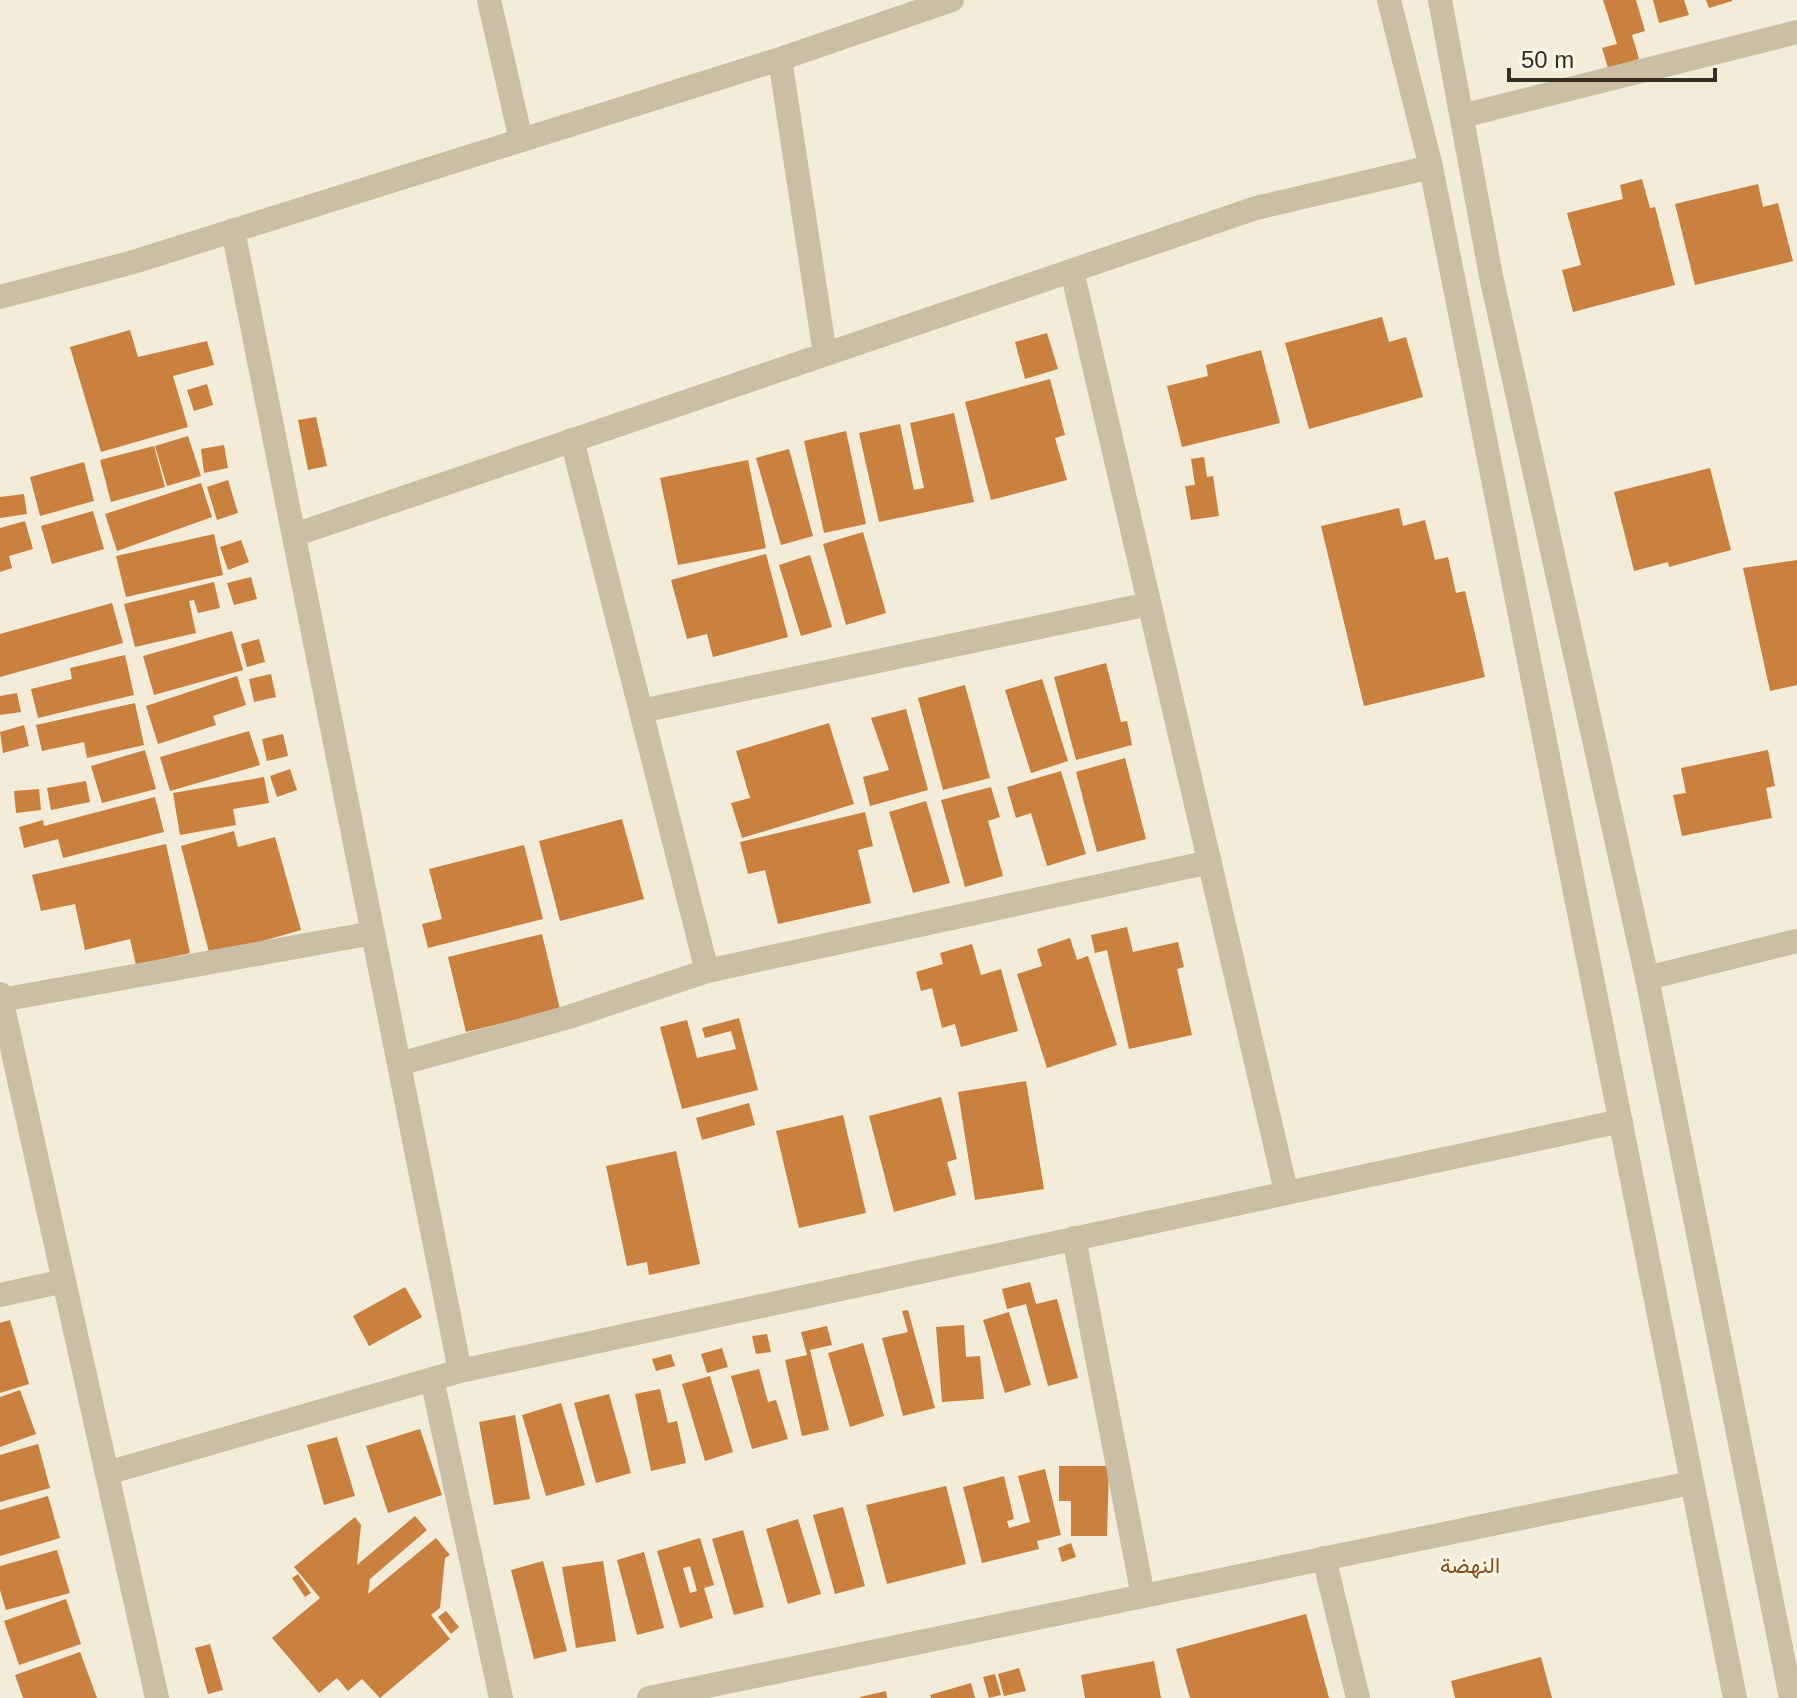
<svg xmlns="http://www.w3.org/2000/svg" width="1797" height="1698" font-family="Arial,Vazirmatn,sans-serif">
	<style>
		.building { fill: #ca803e; fill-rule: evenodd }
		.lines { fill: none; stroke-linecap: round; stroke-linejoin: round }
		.street { stroke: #cabea4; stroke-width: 24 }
		.labels { text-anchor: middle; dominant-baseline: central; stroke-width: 6; stroke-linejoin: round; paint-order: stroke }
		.neighbourhood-label { font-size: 22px; fill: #874e1c; stroke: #faf5e4 }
	</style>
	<rect width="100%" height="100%" fill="#f2ecd8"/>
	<path class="building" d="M1603 0H1636L1645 31 1632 35 1639 59 1608 68 1602 48 1617 44Z
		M1653 0H1684L1689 15 1659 23Z
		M1706 0H1732V1L1709 8Z
		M1642 179 1650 208 1655 207 1675 285 1573 312 1562 270 1581 265 1567 213 1623 199 1620 185Z
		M1758 184 1763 207 1778 203 1793 261 1695 285 1675 204Z
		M1382 317 1389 342 1406 337 1423 397 1309 429 1285 343Z
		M130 330 138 357 207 341 214 365 173 376 188 427 101 452 70 347Z
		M1047 333 1058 369 1025 379 1015 342Z
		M1261 350 1280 423 1182 447 1167 386 1208 376 1206 365Z
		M1050 379 1065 435 1055 438 1067 480 991 500 965 402Z
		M207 384 213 405 194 411 187 390Z
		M954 413 974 502 879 522 859 433 900 424 914 490 924 488 910 423Z
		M316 417 327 466 308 470 298 420Z
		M846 431 866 524 824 533 804 441Z
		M188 436 201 476 167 486 155 446Z
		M224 445 228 468 204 473 201 449Z
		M154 446 165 487 111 502 100 460Z
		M789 449 813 536 781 545 756 458Z
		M1204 457 1207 477 1213 476 1219 516 1191 520 1185 486 1195 485 1191 459Z
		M748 460 766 548 678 565 660 478Z
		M84 462 94 501 40 516 30 477Z
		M1710 468 1731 550 1669 567 1668 562 1634 571 1614 492Z
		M228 480 238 513 217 520 207 487Z
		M201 483 212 517 117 551 105 514Z
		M24 494 27 514 0 518V497Z
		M1399 508 1403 526 1425 520 1435 560 1448 557 1456 593 1465 591 1485 677 1364 706 1321 526Z
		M93 511 104 549 52 564 41 526Z
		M25 521 33 549 9 556 12 568 0 572V528Z
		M863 532 886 613 846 625 823 544Z
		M214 534 223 575 126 597 116 556Z
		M241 540 249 562 228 570 220 547Z
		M766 554 788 637 713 657 707 634 687 639 671 580Z
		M810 555 832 627 801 636 779 565Z
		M1797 560V685L1770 691 1743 568Z
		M251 577 257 599 234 605 227 583Z
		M214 582 220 608 198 613 194 600 189 601 196 633 135 647 124 604Z
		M112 603 123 643 0 677V634Z
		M232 631 243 670 154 695 143 656Z
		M259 639 265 662 247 667 241 644Z
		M125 655 134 695 38 718 31 689 72 679 70 668Z
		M1106 663 1121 722 1127 721 1132 745 1076 760 1054 677Z
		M271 674 276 697 254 702 249 679Z
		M237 676 246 705 213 716 216 725 158 744 146 706Z
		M1042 679 1068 761 1031 773 1005 690Z
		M965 685 990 778 943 790 918 698Z
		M17 693 21 712 0 715V696Z
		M135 703 144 745 87 758 84 742 42 751 36 725Z
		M906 709 928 790 870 806 863 777 889 770 871 718Z
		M829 723 854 804 742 838 731 803 750 798 736 751Z
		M24 725 29 746 3 753 0 732Z
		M249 731 260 765 170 791 160 757Z
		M283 734 288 756 267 761 262 739Z
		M145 750 156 789 102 803 91 766Z
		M1768 750 1775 786 1766 788 1772 818 1682 836 1673 795 1686 793 1681 768Z
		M1125 758 1146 839 1097 852 1076 772Z
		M290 769 297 790 277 797 270 776Z
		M1061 771 1086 854 1047 866 1031 813 1016 818 1007 787Z
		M264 777 269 803 233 809 236 825 180 835 173 793Z
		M86 781 90 802 51 810 47 788Z
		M991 787 1000 817 988 821 1003 876 965 887 941 800Z
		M39 789 41 810 16 813 14 791Z
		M155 797 164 832 63 858 58 839 24 848 19 827 43 820 44 826Z
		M926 801 950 883 913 893 889 812Z
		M865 812 873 846 858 850 871 903 778 924 765 870 748 874 740 842Z
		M622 819 644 899 560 921 539 841Z
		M234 831 238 847 275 837 301 930 210 956 181 846Z
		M166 844 190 953 136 965 130 939 85 950 75 904 41 911 32 875Z
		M524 845 543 919 428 948 422 924 442 919 429 869Z
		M1127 927 1133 952 1178 942 1184 967 1177 969 1192 1035 1129 1049 1107 950 1095 953 1091 935Z
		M542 934 560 1009 466 1032 448 957Z
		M1070 938 1077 960 1088 956 1117 1045 1047 1068 1017 974 1042 966 1037 949Z
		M972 944 981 975 1001 969 1018 1031 961 1047 955 1024 942 1028 932 988 921 991 916 972 943 964 940 953Z
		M739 1018 758 1090 682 1109 660 1027 687 1020 697 1058 736 1049 731 1031 705 1038 702 1028Z
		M1026 1081 1044 1189 975 1200 958 1092Z
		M941 1097 957 1159 947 1162 956 1195 894 1212 869 1116Z
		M749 1103 755 1125 702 1140 696 1118Z
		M843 1115 866 1213 799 1228 776 1131Z
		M676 1151 700 1264 649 1275 647 1262 627 1266 606 1166Z
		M1030 1282 1036 1304 1057 1299 1078 1378 1048 1386 1026 1304 1007 1309 1002 1289Z
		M405 1287 422 1317 369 1346 353 1316Z
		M908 1310 935 1408 903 1416 882 1338 908 1332 902 1311Z
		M1009 1312 1031 1385 1005 1393 983 1320Z
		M10 1320 29 1384 0 1393V1323Z
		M964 1325 966 1357 980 1356 984 1399 942 1402 936 1327Z
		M827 1326 832 1345 810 1350 829 1430 802 1436 785 1360 807 1355 801 1332Z
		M767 1334 771 1352 756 1354 752 1336Z
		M863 1343 884 1416 850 1427 828 1353Z
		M722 1348 728 1367 707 1373 701 1354Z
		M671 1354 675 1366 656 1371 652 1359Z
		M759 1369 768 1402 776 1400 788 1439 752 1449 731 1376Z
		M710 1376 733 1452 705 1461 682 1384Z
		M660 1389 668 1423 677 1421 686 1463 651 1471 635 1394Z
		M20 1390 36 1434 0 1447V1397Z
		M609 1394 631 1473 596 1483 574 1403Z
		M561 1403 585 1485 546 1496 522 1415Z
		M515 1415 530 1499 494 1505 479 1422Z
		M420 1429 442 1495 388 1513 366 1446Z
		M337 1437 355 1496 324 1505 307 1445Z
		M38 1444 50 1488 0 1502V1455Z
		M1059 1466H1109L1107 1536H1071V1501H1059Z
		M1045 1469 1061 1535 1037 1541 1039 1549 982 1563 963 1487 1004 1476 1014 1519 1007 1521 1009 1528 1030 1522 1018 1476Z
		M946 1486 966 1564 887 1584 866 1505Z
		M48 1496 60 1538 0 1556V1510Z
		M843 1507 865 1586 835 1594 813 1515Z
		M415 1516 427 1530 370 1579 368 1594 436 1538 450 1555 445 1558 440 1608 431 1615 450 1639 380 1698 362 1679 348 1691 337 1678 319 1693 272 1638 320 1598 294 1567 355 1517 361 1525 357 1565Z
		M798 1519 821 1594 788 1604 766 1529Z
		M743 1530 764 1607 734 1615 712 1539Z
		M700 1538 714 1585 704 1588 713 1618 680 1628 657 1551ZM690 1566 697 1591 690 1593 683 1568Z
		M1071 1543 1076 1557 1062 1562 1058 1548Z
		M57 1550 70 1593 6 1610 0 1590V1566Z
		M644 1552 664 1628 637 1635 617 1560Z
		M543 1561 567 1651 534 1659 511 1570Z
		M603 1561 616 1641 576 1648 562 1567Z
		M298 1574 311 1593 305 1597 292 1578Z
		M66 1599 81 1644 19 1665 4 1621Z
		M446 1611 459 1627 451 1634 438 1617Z
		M1306 1614 1329 1698H1190L1176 1649Z
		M210 1644 223 1690 208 1694 195 1648Z
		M80 1652 97 1698H23L15 1675Z
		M1541 1657 1552 1698H1455L1451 1681Z
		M1154 1661 1161 1698H1085L1081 1675Z
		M1019 1668 1026 1691 1004 1696 998 1674Z
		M995 1674 1001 1695 989 1698 983 1677Z
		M971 1683 975 1698H931L930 1695Z
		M886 1691 887 1698H860V1697Z"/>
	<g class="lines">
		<path class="street" d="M489 0 521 140
			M1389 0 1431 167 1735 1698
			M1440 0 1491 276 1647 978 1791 1698
			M780 59 825 354
			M1462 116 1797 32
			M233 230 460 1371
			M1072 271 1286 1191
			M0 297 130 263 780 59 952 0
			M572 440 707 971
			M294 535 1256 208 1431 167
			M641 711 1149 604
			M1647 978 1797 941
			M0 994 157 1698
			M1 1000 373 933
			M399 1064 569 1017 707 971 1210 862
			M1074 1238 1143 1596
			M0 1295 64 1281
			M432 1379 501 1698
			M107 1473 460 1371 1621 1121
			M1324 1558 1358 1698
			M649 1698 1691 1483"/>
	</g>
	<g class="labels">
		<g class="neighbourhood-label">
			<text x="1470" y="1565">النهضة</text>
		</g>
	</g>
	<path d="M1509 68v12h206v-12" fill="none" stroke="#352e26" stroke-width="4"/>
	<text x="1521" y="68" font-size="24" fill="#352e26" stroke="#faf5e4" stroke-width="6" paint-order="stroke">50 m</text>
</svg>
